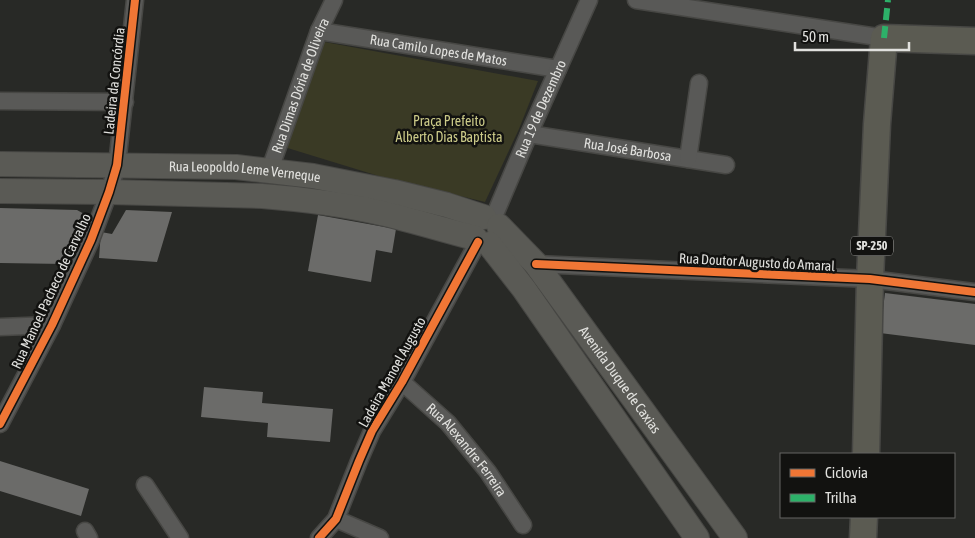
<svg xmlns="http://www.w3.org/2000/svg" width="975" height="538" font-family="'Asap Condensed',sans-serif">
	<style>
		.green { fill: #3a3a25 }
		.building { fill: #6b6b69 }
		.lines { fill: none; stroke-linecap: round; stroke-linejoin: round }
		.street-casing { stroke: #474744; stroke-width: 19 }
		.secondary-casing { stroke: #474744; stroke-width: 26 }
		.primary-casing { stroke: #474744; stroke-width: 29 }
		.street { stroke: #595957; stroke-width: 16 }
		.secondary { stroke: #5a5a55; stroke-width: 24 }
		.primary { stroke: #5b5b52; stroke-width: 26 }
		.quiet { stroke: #2db169; stroke-width: 6; stroke-dasharray: 12 6; stroke-linecap: butt }
		.cycleway-casing { stroke: #121210; stroke-width: 11 }
		.cycleway { stroke: #f07635; stroke-width: 8 }
		.labels { text-anchor: middle; dominant-baseline: central; stroke-width: 5; stroke-linejoin: round; paint-order: stroke }
		.shield { fill: #121210; stroke: #a3a3a0; stroke-width: 1 }
		.shield-label { font-size: 12px; font-weight: bold; fill: #e1e1de }
		.street-label { font-size: 14px; fill: #e1e1de; stroke: #121210 }
		.park-label { font-size: 14px; fill: #cbca88; stroke: #121210 }
	</style>
	<rect width="100%" height="100%" fill="#282926"/>
	<path class="green" d="M319 41 538 81 519 129 485 202 382 177 281 146Z"/>
	<path class="building" d="M0 208 77 210 86 215 89 225 86 235 65 264 0 263Z
		M126 210 172 212 157 262 99 258 101 232 112 234Z
		M318 215 396 229 392 253 376 250 371 282 308 271Z
		M885 293 975 304V345L880 333Z
		M204 387 263 392 262 403 333 409 330 442 267 437 268 423 201 417Z
		M0 461 89 489 81 516 0 491Z"/>
	<g class="lines">
		<g class="street-casing">
			<g id="street">
				<path d="M636 0 884 38"/>
				<path id="s1" d="M319 31 558 69"/>
				<path d="M0 101 125 102"/>
				<path id="s2" d="M529 134 726 165"/>
				<path d="M688 159 699 83"/>
				<path id="s3" d="M269 172 319 31 334 0"/>
				<path id="s4" d="M493 219 529 134 589 0"/>
				<path d="M536 264 870 279 975 292"/>
				<path d="M0 327 52 325"/>
				<path id="s5" d="M402 382 448 423 488 472 523 525"/>
				<path d="M0 424 52 325 91 240 109 192 117 165 135 0"/>
				<path d="M145 485 180 538"/>
				<path d="M336 519 380 538"/>
				<path d="M85 531 89 538"/>
				<path d="M319 538 336 519 359 461 372 431 402 382 478 242"/>
			</g>
		</g>
		<g class="secondary-casing">
			<g id="secondary">
				<path id="s6" d="M0 164 236 167 313 176 394 192 447 205 484 217"/>
				<path d="M0 191 109 192 262 196C301 199 342 204 381 213 412 220 443 230 475 238"/>
				<path id="s7" d="M499 226 536 264 735 538"/>
				<path d="M489 244 524 289 697 538"/>
			</g>
		</g>
		<g class="primary-casing">
			<path id="primary" d="M866 454 870 279 877 124 884 38 975 41
				M863 538 864 517"/>
		</g>
		<use href="#street" class="street"/>
		<use href="#secondary" class="secondary"/>
		<use href="#primary" class="primary"/>
		<path class="quiet" d="M884 38 888 0"/>
		<g class="cycleway-casing">
			<path id="cycleway" d="M536 264 870 279 975 292
				M0 424 52 325 91 240 109 192 117 165 135 0
				M319 538 336 519 359 461 372 431 402 382 478 242"/>
		</g>
		<use href="#cycleway" class="cycleway"/>
	</g>
	<g class="labels">
		<rect class="shield" x="851" y="236.5" width="42" height="19" rx="4"/>
		<g class="shield-label">
			<text x="872" y="246">SP-250</text>
		</g>
		<g class="street-label">
			<text stroke="none"><textPath href="#s1" startOffset="121">Rua Camilo Lopes de Matos</textPath></text>
			<text transform="translate(114 81) rotate(-84)">Ladeira da Concórdia</text>
			<text stroke="none"><textPath href="#s3" startOffset="92">Rua Dimas Dória de Oliveira</textPath></text>
			<text stroke="none"><textPath href="#s4" startOffset="120">Rua 19 de Dezembro</textPath></text>
			<text stroke="none"><textPath href="#s2" startOffset="100">Rua José Barbosa</textPath></text>
			<text stroke="none"><textPath href="#s6" startOffset="245">Rua Leopoldo Leme Verneque</textPath></text>
			<text transform="translate(757 262) rotate(3)">Rua Doutor Augusto do Amaral</text>
			<text transform="translate(51 291) rotate(-65)">Rua Manoel Pacheco de Carvalho</text>
			<text transform="translate(392 372) rotate(-61)">Ladeira Manoel Augusto</text>
			<text stroke="none"><textPath href="#s7" startOffset="196">Avenida Duque de Caxias</textPath></text>
			<text stroke="none"><textPath href="#s5" startOffset="94">Rua Alexandre Ferreira</textPath></text>
		</g>
		<g class="park-label">
			<text x="449" y="121">Praça Prefeito<tspan x="449" dy="16">Alberto Dias Baptista</tspan></text>
		</g>
	</g>
	<rect x="780" y="453" width="175" height="65" fill="#121210" stroke="#656562"/>
	<rect x="790" y="469" width="25" height="8" fill="#f07635" stroke="#656562"/>
	<text x="825" y="478" font-size="15" fill="#e1e1de">Ciclovia</text>
	<rect x="790" y="494" width="25" height="8" fill="#2db169" stroke="#656562"/>
	<text x="825" y="503" font-size="15" fill="#e1e1de">Trilha</text>
	<path d="M795 42v8h114v-8" fill="none" stroke="#e1e1de" stroke-width="2.5"/>
	<text x="802" y="42" font-size="15" fill="#e1e1de" stroke="#121210" stroke-width="4" paint-order="stroke">50 m</text>
</svg>
